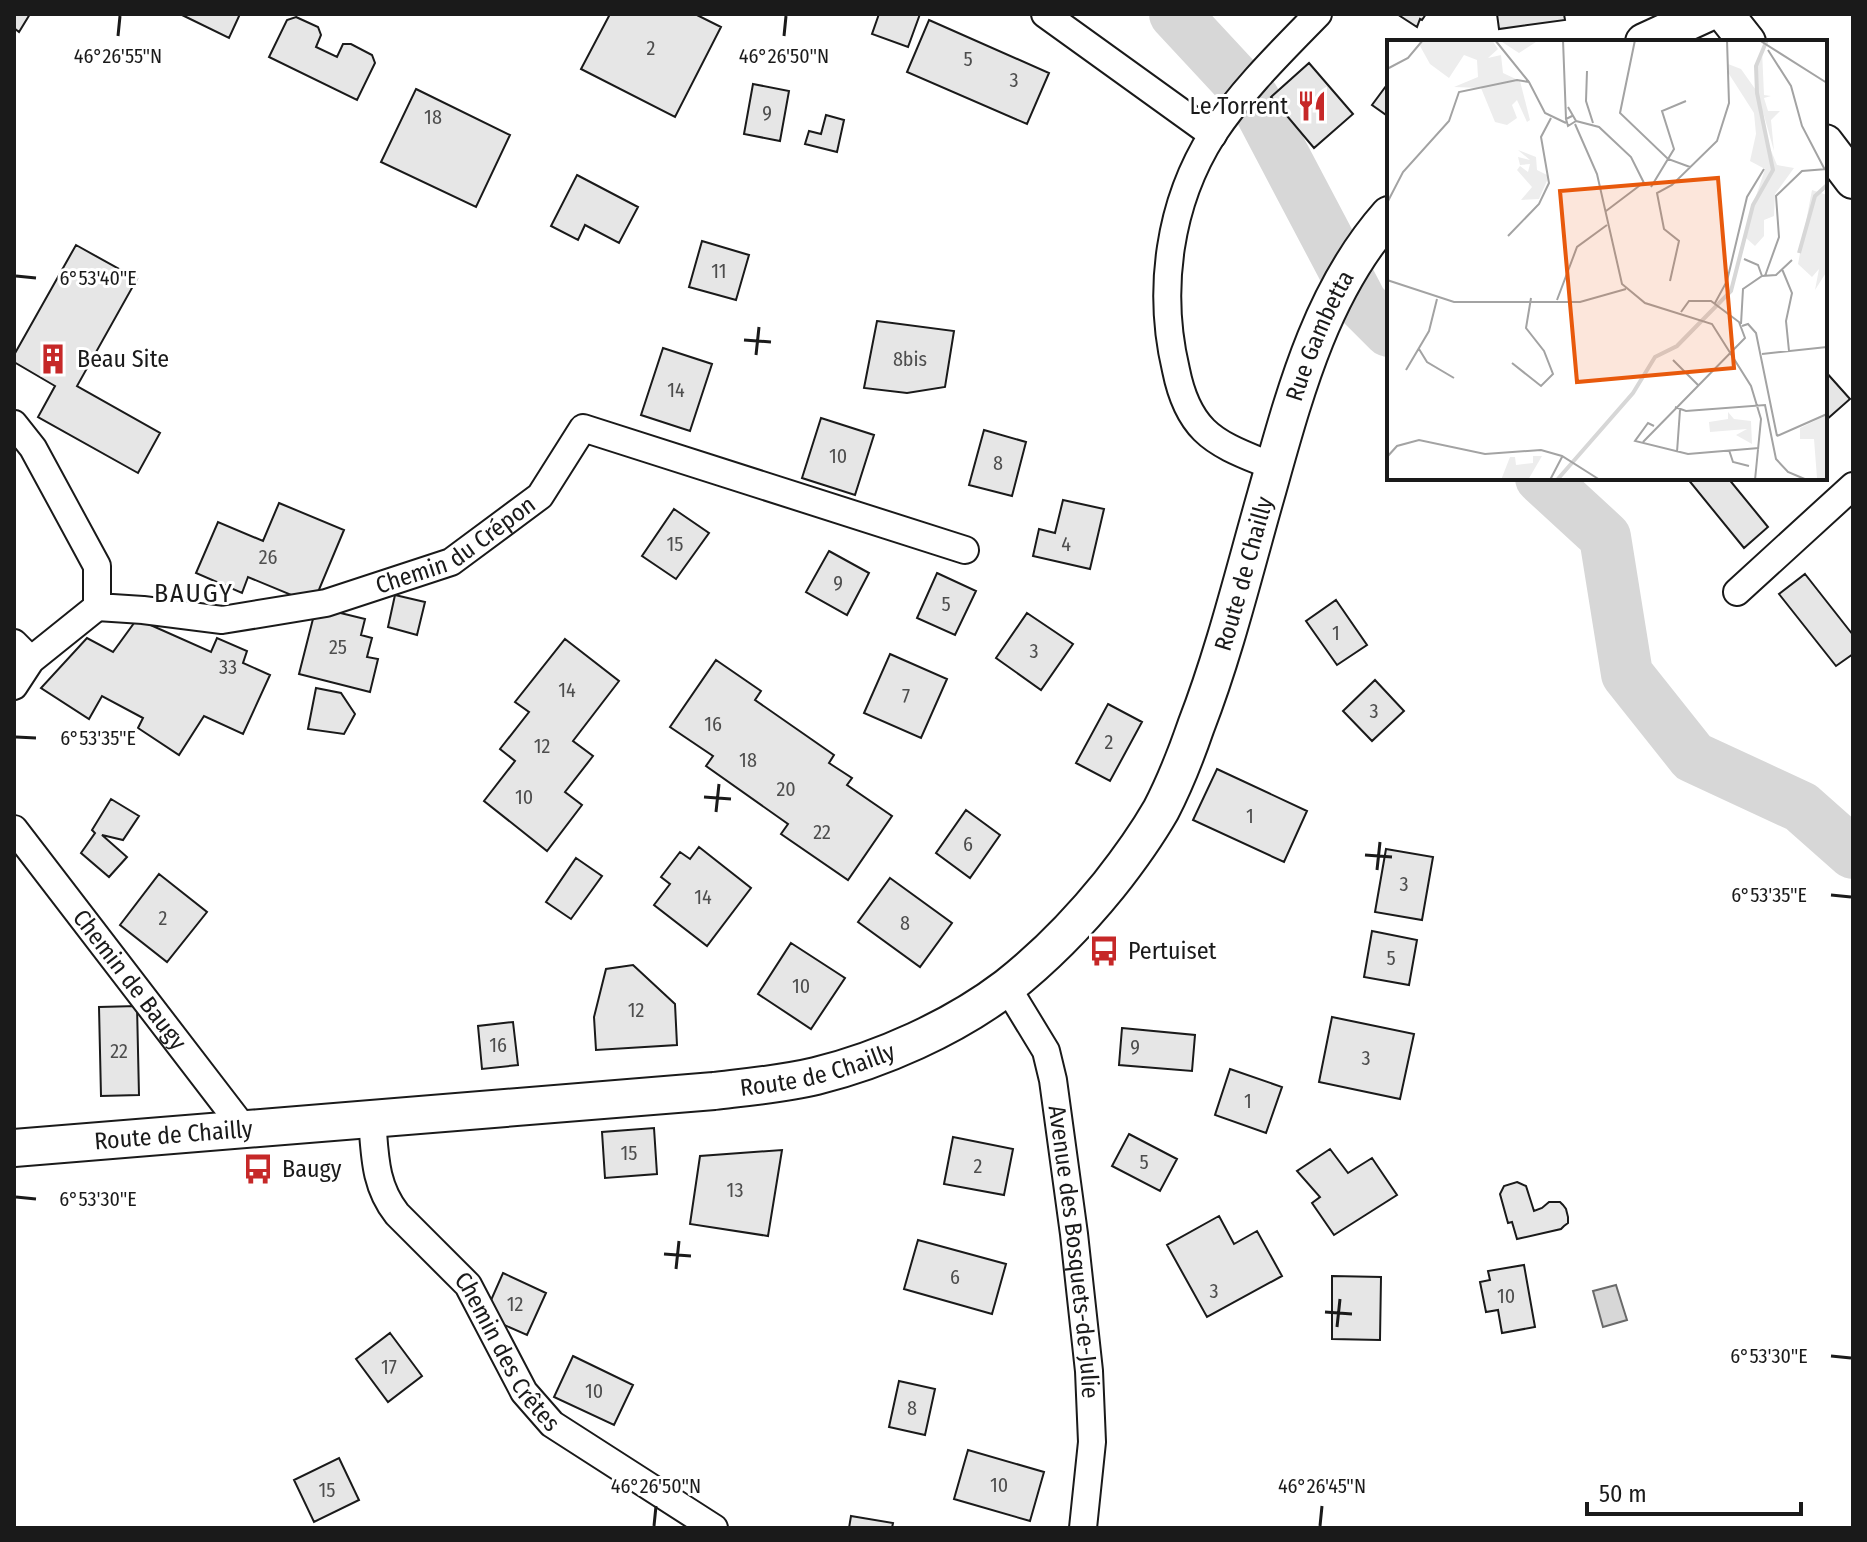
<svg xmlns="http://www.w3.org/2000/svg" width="1867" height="1542" font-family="'Fira Sans Condensed',sans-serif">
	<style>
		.water { fill: #d7d7d7; stroke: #6a6a6a; stroke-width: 2 }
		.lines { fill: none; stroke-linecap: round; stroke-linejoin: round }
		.river { stroke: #d7d7d7; stroke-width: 52 }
		.building { fill: #e6e6e6; stroke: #1a1a1a; stroke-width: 2 }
		.street-casing { stroke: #1a1a1a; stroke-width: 30 }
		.secondary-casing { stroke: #1a1a1a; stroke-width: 40 }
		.street { stroke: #fff; stroke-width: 26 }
		.secondary { stroke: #fff; stroke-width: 36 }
		.ticks { fill: none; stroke: #1a1a1a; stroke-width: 3 }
		.labels { text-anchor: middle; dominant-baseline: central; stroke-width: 6; stroke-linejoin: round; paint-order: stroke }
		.number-label { font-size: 20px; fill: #4d4d4d }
		.poi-label { font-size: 24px; fill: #1a1a1a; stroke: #fff; text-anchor: start }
		.street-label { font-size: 24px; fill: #1a1a1a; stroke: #fff }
		.neighbourhood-label { font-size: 26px; letter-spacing: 2px; fill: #1a1a1a; stroke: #fff }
		.inset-river { fill: none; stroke: #d7d7d7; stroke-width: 4 }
		.inset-road { fill: none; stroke: #a3a3a3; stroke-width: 2 }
		.view { fill: #e8590c; fill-opacity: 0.15; stroke: #e8590c; stroke-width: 4 }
		.inset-edge { fill: none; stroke: #1a1a1a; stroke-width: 4 }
		.ticks-label { font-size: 20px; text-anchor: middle; fill: #1a1a1a; stroke: #fff; stroke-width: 6; stroke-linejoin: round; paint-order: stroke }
	</style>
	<rect width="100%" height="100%" fill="#fff"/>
	<path class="water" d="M1616 1285 1627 1320 1603 1327 1593 1291Z"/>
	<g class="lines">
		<path class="river" d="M1175 14 1254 99 1362 304 1389 331
			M1541 478 1605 537 1627 674 1693 757 1801 807 1853 853"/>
	</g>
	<path class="building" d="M14 14H30L19 32 14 28Z
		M180 14H240L229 38Z
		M610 14H695L721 27 675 117 581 69Z
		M879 14H920L908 47 872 34Z
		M1397 14H1426L1422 20 1420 19 1417 27Z
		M1497 14H1564L1565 20 1499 29Z
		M296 17 318 27 321 35 316 47 337 57 343 44H351L372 55 375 63 357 100 269 57 287 20Z
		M929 20 1049 73 1027 124 907 72Z
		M1309 63 1353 114 1314 148 1271 97Z
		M1389 82V117L1372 105Z
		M753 84 789 91 780 141 744 134Z
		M416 89 510 135 476 207 381 162Z
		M826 115 844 120 837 152 805 144 809 131 821 134Z
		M577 175 638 207 619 243 585 225 578 240 551 226Z
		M702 241 749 255 736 300 689 287Z
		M76 245 137 279 77 386 160 433 138 473 38 417 55 386 14 362V355Z
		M877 321 954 331 945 387 907 393 864 388Z
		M663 348 712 364 690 431 641 415Z
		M1825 371 1850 399 1825 421Z
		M821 418 874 435 855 495 802 478Z
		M984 430 1026 442 1012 496 969 485Z
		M1687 478H1728L1768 527 1744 548Z
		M1063 500 1104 509 1090 569 1033 556 1039 529 1055 533Z
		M279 503 344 530 313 604 248 577 242 593 196 573 218 522 263 541Z
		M674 509 709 533 676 579 642 556Z
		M829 551 869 573 847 615 806 592Z
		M937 573 976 591 955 635 917 618Z
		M1805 574 1853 635V654L1836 666 1779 594Z
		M395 595 425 602 417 635 388 627Z
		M1336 600 1367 645 1337 665 1306 621Z
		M316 607 365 619 361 635 372 638 367 657 378 659 370 692 299 674Z
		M1027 613 1073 644 1041 690 996 658Z
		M137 619 211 652 217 638 247 651 243 663 270 675 243 734 204 716 179 755 138 728 143 718 102 696 89 719 41 688 87 638 113 652Z
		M565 639 619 681 573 741 593 756 565 792 582 805 547 851 484 801 515 761 500 749 529 712 515 702Z
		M890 654 947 679 921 738 864 713Z
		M716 660 761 691 755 700 834 755 829 763 852 778 847 785 892 816 848 880 781 834 788 824 706 766 713 756 670 727Z
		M1375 680 1404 711 1372 741 1343 711Z
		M316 688 341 693 355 714 344 734 308 729Z
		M1108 704 1142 722 1110 781 1076 763Z
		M1217 769 1307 811 1284 862 1193 820Z
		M111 799 139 816 123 840 102 835 127 857 109 877 81 853 95 833 92 830Z
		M966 810 1000 835 970 878 936 853Z
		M699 847 751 888 707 946 654 905 670 884 661 877 680 852 690 859Z
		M1386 849 1433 857 1422 920 1375 912Z
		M576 858 602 876 571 919 546 902Z
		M159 874 207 912 167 962 120 925Z
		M890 878 952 923 920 967 858 922Z
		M1372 931 1417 940 1409 985 1364 977Z
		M791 943 845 978 811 1029 758 994Z
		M633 965 675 1004 677 1045 596 1050 594 1017 606 969Z
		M137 1006 139 1095 101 1096 99 1007Z
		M1332 1017 1414 1034 1400 1099 1319 1082Z
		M513 1022 518 1065 482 1069 478 1026Z
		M1122 1028 1195 1035 1192 1071 1119 1065Z
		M1230 1069 1282 1087 1266 1133 1215 1115Z
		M654 1128 657 1174 605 1178 602 1132Z
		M1129 1134 1177 1159 1160 1191 1112 1166Z
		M953 1137 1013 1149 1004 1195 944 1184Z
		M1330 1149 1348 1173 1372 1158 1397 1195 1334 1235 1312 1203 1320 1197 1297 1171Z
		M782 1150 768 1236 690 1224 700 1156Z
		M1517 1182 1526 1186 1534 1211 1542 1208 1549 1202H1560L1563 1205 1566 1209 1568 1217V1223L1564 1226 1561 1229 1517 1239 1512 1222 1508 1223 1500 1194 1504 1186Z
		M1219 1216 1234 1244 1257 1231 1282 1276 1207 1317 1167 1245Z
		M918 1240 1006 1264 992 1314 904 1289Z
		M1524 1265 1535 1327 1502 1333 1498 1310 1486 1312 1480 1282 1490 1280 1488 1271Z
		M503 1273 546 1293 527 1335 484 1316Z
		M1332 1276 1381 1277 1380 1340 1332 1339Z
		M390 1333 422 1376 388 1402 356 1359Z
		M573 1356 633 1385 614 1425 554 1397Z
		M899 1381 935 1389 925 1435 889 1427Z
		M968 1450 1044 1472 1030 1521 954 1499Z
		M339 1458 359 1500 314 1522 294 1480Z
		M851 1516 893 1523 892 1528H849Z"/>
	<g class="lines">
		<g class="street-casing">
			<g id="street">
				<path d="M1045 14 1213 135"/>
				<path id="s1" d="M14 424 33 448 97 566V607L143 610 222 620 326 603 451 562 540 496 583 428 965 550"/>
				<path d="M1274 467C1251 457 1222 448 1204 430 1188 414 1180 390 1176 370 1157 290 1169 203 1213 134 1242 90 1281 52 1318 14"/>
				<path d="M1737 592 1853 486"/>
				<path d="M14 643 31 660"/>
				<path d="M14 686 31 660 97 607"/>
				<path id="s2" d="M14 829 245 1130"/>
				<path id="s3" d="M1007 987 1046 1051 1053 1080 1074 1234 1089 1371 1092 1442 1083 1528"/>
				<path id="s4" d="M372 1119C375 1154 374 1185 397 1214L468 1285 524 1392 552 1424 714 1528"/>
			</g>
		</g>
		<g class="secondary-casing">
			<g id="secondary">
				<path d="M1725 14 1747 42"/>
				<path d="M1644 42 1705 14"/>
				<path d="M1825 143 1853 180"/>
				<path id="s5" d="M14 1148 714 1091C748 1087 783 1084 816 1076 881 1060 953 1028 1007 987 1045 957 1079 922 1109 885 1128 861 1146 836 1161 810 1175 783 1186 755 1196 726 1225 651 1244 572 1266 495 1294 396 1320 293 1389 215"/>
			</g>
		</g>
		<use href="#street" class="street"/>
		<use href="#secondary" class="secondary"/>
	</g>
	<path class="ticks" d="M118 36 120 16M784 36 786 16M16 276 36 278M744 340 771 342M756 355 759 327M16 737 36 738M704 797 731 799M716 812 719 784M1365 855 1392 857M1377 870 1380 842M1831 895 1851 897M16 1197 36 1199M664 1254 691 1256M676 1269 679 1241M1325 1312 1352 1314M1337 1327 1340 1299M1831 1356 1851 1358M654 1526 656 1506M1320 1526 1322 1506"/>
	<defs>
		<g id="restaurant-bare" transform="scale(2.4)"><path d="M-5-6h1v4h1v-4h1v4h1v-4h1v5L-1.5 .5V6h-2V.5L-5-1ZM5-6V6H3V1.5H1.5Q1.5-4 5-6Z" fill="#c62828" stroke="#fff" stroke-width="2.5" paint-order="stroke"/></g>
		<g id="building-bare" transform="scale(2.4)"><path d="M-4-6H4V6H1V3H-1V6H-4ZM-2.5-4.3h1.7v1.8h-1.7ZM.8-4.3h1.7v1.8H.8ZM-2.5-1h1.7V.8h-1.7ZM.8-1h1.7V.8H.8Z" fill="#c62828" stroke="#fff" stroke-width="2.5" paint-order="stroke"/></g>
		<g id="bus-bare" transform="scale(2.4)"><path d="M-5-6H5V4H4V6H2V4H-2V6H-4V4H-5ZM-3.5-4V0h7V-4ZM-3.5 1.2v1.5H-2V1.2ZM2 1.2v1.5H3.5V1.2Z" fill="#c62828" stroke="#fff" stroke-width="2.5" paint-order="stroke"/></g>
	</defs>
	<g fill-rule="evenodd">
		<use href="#restaurant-bare" x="1312" y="106"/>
		<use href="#building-bare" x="53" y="359"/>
		<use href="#bus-bare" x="1104" y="951"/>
		<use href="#bus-bare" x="258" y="1169"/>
	</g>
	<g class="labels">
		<g class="number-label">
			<text x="651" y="48">2</text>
			<text x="968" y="59">5</text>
			<text x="1014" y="80">3</text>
			<text x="767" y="113">9</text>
			<text x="433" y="117">18</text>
			<text x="719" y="271">11</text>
			<text x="910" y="359">8bis</text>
			<text x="676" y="390">14</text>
			<text x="838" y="456">10</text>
			<text x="998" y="463">8</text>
			<text x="675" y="544">15</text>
			<text x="1066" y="544">4</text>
			<text x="268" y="557">26</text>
			<text x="838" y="583">9</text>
			<text x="946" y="604">5</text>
			<text x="1336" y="633">1</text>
			<text x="338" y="647">25</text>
			<text x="1034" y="651">3</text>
			<text x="228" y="667">33</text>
			<text x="567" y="690">14</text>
			<text x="906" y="696">7</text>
			<text x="1374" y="711">3</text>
			<text x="713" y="724">16</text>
			<text x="1109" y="742">2</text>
			<text x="542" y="746">12</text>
			<text x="748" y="760">18</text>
			<text x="786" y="789">20</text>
			<text x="524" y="797">10</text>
			<text x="1250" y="816">1</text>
			<text x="822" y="832">22</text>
			<text x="968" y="844">6</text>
			<text x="1404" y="884">3</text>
			<text x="703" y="897">14</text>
			<text x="163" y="918">2</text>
			<text x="905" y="923">8</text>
			<text x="1391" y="958">5</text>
			<text x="801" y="986">10</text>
			<text x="636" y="1010">12</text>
			<text x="498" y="1045">16</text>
			<text x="1135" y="1047">9</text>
			<text x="119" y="1051">22</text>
			<text x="1366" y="1058">3</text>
			<text x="1248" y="1101">1</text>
			<text x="629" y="1153">15</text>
			<text x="1144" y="1162">5</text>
			<text x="978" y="1166">2</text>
			<text x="735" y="1190">13</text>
			<text x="955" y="1277">6</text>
			<text x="1214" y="1291">3</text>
			<text x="1506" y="1296">10</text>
			<text x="515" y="1304">12</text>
			<text x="389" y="1367">17</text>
			<text x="594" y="1391">10</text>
			<text x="912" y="1408">8</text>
			<text x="999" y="1485">10</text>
			<text x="327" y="1490">15</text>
		</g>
		<g class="poi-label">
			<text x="1288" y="106" text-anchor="end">Le Torrent</text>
			<text x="77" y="359">Beau Site</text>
			<text x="1128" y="951">Pertuiset</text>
			<text x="282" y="1169">Baugy</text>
		</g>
		<g class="street-label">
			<text stroke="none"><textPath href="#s5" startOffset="1754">Rue Gambetta</textPath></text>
			<text stroke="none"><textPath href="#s1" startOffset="580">Chemin du Crépon</textPath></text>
			<text stroke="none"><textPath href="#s5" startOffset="1504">Route de Chailly</textPath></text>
			<text stroke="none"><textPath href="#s2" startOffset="190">Chemin de Baugy</textPath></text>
			<text stroke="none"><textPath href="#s5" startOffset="808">Route de Chailly</textPath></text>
			<text stroke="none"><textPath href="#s5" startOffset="160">Route de Chailly</textPath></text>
			<text stroke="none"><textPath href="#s3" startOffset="278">Avenue des Bosquets-de-Julie</textPath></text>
			<text stroke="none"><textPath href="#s4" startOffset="278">Chemin des Crêtes</textPath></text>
		</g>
		<g class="neighbourhood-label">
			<text x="194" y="593">BAUGY</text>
		</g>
	</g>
	<g transform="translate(1387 40)">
		<rect width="440" height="440" fill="#fff"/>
		<path d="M36 0H105L111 9 101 18 114 15 116 33 133 41 143 80 140 82 130 60 125 65 130 78 120 85 108 82 94 48 67 47 91 37 90 20 77 15 62 38 43 24 33 6ZM112 0H152L132 13ZM375 10 377 55 384 56 377 58 381 71H393L384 80 387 111 376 72 378 96 390 125 407 128 388 154 387 176 377 180V196L368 206 359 198V186L378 129 363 121 369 94 367 73 342 34 341 24 354 29 371 53 369 26ZM131 110 149 117 150 130 162 136 152 159 134 160 145 147 130 130 133 126 141 132 143 124 133 125 131 117 143 120ZM425 150 440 155V231L428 250 432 229 425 237 411 224ZM341 372 347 379 364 381 365 404 349 395 360 389 323 392 322 382 341 379ZM440 375V438H430L427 399H413V388ZM146 416H155L141 440H114L123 417H128L129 425 146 423Z" fill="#ededed"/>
		<path class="inset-river" d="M412 213 428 156 440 145M170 440 246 353 268 317 290 306 344 251 366 165 386 130 370 53 369 26 380 0"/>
		<path class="inset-road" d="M108 0 142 42 158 73 179 83M176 0 179 79M248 0 233 73 281 119 303 127M372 0 440 43M381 10 404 46 415 86 438 130M0 29 21 18 36 0M200 31 199 61 206 83M181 67 189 81 181 86 179 79 185 76M189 81 212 87 244 117 257 143M188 84 210 134 235 244 258 263 325 284 364 346 374 379 368 440M264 147 287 109 275 71 299 61M0 163 16 132 62 81 72 52 130 40 142 42M219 171 256 143M121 196 152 164 162 143 154 97 164 78M357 219 371 225 375 236M395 229 405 253 399 281 402 311M378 236 392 197 389 156 415 131 440 129M0 240 67 262H193L239 249M283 241 292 201 277 189 270 153 285 145 330 101 342 63 340 0M170 260 190 207 220 185M328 263 340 241 360 157 377 129M354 284 356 249 375 236 389 235 405 220M355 286 361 284 369 293 390 396M32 309 40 322 67 338M375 314 440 307M286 320 311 345M125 323 154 346 166 334 157 311 139 288 144 258M19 330 42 291 50 259M288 367 299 371 378 365 389 419 401 432 420 440M267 386 261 383 248 401 301 414 372 408M390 396 440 374M256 402 358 298 352 282 324 261H302L294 272M342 410 346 422 362 426M290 412 293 370M0 417 10 406 32 400 98 414 154 410 175 416 213 440M163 440 175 417"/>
		<path class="view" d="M331 138 347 328 190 342 173 151Z"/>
		<rect width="440" height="440" class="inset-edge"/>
	</g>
	<g class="ticks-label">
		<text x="118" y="63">46°26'55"N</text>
		<text x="784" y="63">46°26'50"N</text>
		<text x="98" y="285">6°53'40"E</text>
		<text x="98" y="745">6°53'35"E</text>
		<text x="1769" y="902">6°53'35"E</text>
		<text x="98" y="1206">6°53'30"E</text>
		<text x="1769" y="1363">6°53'30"E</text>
		<text x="656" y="1493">46°26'50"N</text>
		<text x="1322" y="1493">46°26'45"N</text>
	</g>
	<rect width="1867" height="1542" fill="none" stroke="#1a1a1a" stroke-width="32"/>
	<path d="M1587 1502v12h214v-12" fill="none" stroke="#1a1a1a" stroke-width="4"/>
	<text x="1599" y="1502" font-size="24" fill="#1a1a1a" stroke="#ffffff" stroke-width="6" paint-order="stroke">50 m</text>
</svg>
